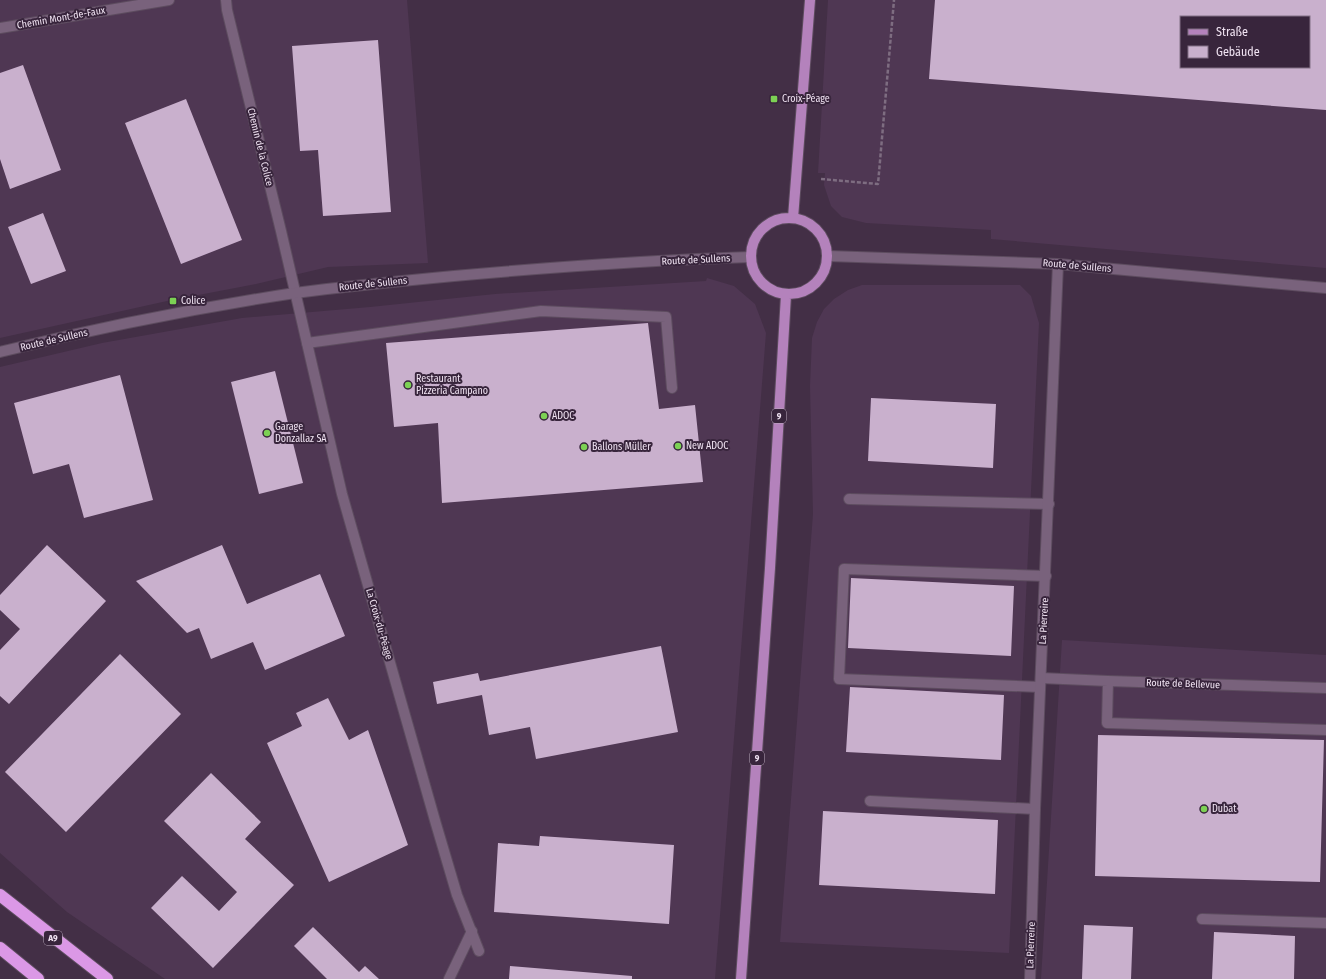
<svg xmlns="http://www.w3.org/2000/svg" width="1326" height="979" font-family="'Fira Sans Condensed',sans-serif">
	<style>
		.built { fill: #4f3753; fill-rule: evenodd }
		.building { fill: #c9b0cd; fill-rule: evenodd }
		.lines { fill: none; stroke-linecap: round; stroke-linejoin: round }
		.service-casing { stroke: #5d4c5f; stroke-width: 12 }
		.minor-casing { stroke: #5d4c5f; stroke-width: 12 }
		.secondary-casing { stroke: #5d4c5f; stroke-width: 12 }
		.primary-casing { stroke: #5d4c5f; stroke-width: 12 }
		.motorway-casing { stroke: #5d4c5f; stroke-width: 14 }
		.path { stroke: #7e6d81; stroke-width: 2.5; stroke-dasharray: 4 2; stroke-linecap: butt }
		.service { stroke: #79627c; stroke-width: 10 }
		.minor { stroke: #79627c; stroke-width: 10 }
		.secondary { stroke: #79627c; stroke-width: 10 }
		.primary { stroke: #b482bc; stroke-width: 10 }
		.motorway { stroke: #db98e6; stroke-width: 12 }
		.poi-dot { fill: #7cd154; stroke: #38253c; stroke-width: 1.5 }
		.labels { text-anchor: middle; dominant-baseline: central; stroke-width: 4; stroke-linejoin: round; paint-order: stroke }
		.shield { fill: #38253c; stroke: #b9aabb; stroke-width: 1 }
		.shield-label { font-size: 9px; font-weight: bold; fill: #f0e3f2 }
		.street-label { font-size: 10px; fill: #f0e3f2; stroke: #38253c }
		.poi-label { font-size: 10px; fill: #f0e3f2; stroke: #38253c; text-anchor: start }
	</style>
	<rect width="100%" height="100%" fill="#432f46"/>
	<path class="built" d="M0 0H407L428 263 328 267 256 284 167 301 0 338Z
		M828 0H1326V268L991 239V230L866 223 842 217 831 206 824 185 825 173H818ZM1181 17H1309V67H1181Z
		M707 278 734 286 755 304 766 333 715 979H165L67 912 0 853V367L102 343 242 318 370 307 495 294 706 281Z
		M862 285H1020L1031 296 1039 323 1009 953 780 942 813 514 810 386 812 338 817 322 824 309 834 299 848 290Z
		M1062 640 1326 655V979H1041Z"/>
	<path class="building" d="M935 0H1326V110L929 79ZM1181 17H1309V67H1181Z
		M378 40 391 212 323 216 318 150 300 151 292 46Z
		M23 65 61 170 10 189 0 159V73Z
		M186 99 242 240 181 264 125 123Z
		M43 213 66 271 31 284 8 227Z
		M648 323 659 409 695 405 703 482 442 503 438 423 394 427 386 343Z
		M275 371 303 483 259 494 231 382Z
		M120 375 153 500 84 518 69 464 33 474 14 403Z
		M871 398 996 404 993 468 868 461Z
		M47 545 106 601 9 704 0 696V650L20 629 0 610V595Z
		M222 545 247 604 320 574 345 636 265 670 253 642 211 659 199 628 187 633 136 581Z
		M851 578 1014 586 1011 656 848 648Z
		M661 646 678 732 536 759 530 727 489 735 482 695 437 704 433 682 478 673 480 681Z
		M120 654 181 714 66 832 5 772Z
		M850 687 1004 695 1001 760 846 752Z
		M328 698 349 740 368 730 408 845 329 882 267 743 302 726 296 713Z
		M1098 735 1324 740 1320 882 1095 876Z
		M211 773 261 822 245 839 294 885 213 968 151 908 182 876 219 911 237 892 164 821Z
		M823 811 998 820 995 894 819 885Z
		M540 836 674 845 669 924 494 912 498 843 539 846Z
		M1084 925 1133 927 1131 979H1082Z
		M313 927 359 972 365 966 379 979H327L294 946Z
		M1214 932 1295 936 1294 979H1212Z
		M510 966 632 976V979H509Z"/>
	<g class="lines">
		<g class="service-casing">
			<path id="service" d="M307 343 541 311 666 317 672 388
				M849 499 1049 504
				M1041 678 1108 681 1326 688
				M1108 681 1107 723 1326 730
				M1040 687 839 679 844 569 1046 576
				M870 801 1035 809
				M1202 919 1326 923
				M449 979 472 931"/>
		</g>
		<g class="minor-casing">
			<path id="minor" d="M226 0 227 10 281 231 342 494 436 824 457 895 479 951
				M0 28 169 0
				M1030 979 1035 809 1058 264"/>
		</g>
		<g class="secondary-casing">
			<path id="secondary" d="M828 256 1058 264 1326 288
				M0 352C97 328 196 308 295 293 348 286 401 281 454 276 553 267 652 260 751 257"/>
		</g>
		<g class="primary-casing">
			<path id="primary" d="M751 256a38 38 0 1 1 76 0a38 38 0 1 1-76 0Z
				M793 218 810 0
				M741 979 770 568 786 295"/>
		</g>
		<g class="motorway-casing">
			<path id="motorway" d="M0 895 107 979
				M0 948 38 979"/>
		</g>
		<path class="path" d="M821 179 878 184 894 0"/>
		<use href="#service" class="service"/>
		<use href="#minor" class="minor"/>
		<use href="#secondary" class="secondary"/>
		<use href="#primary" class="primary"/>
		<use href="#motorway" class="motorway"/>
	</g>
	<g class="poi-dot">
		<rect x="770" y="95" width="8" height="8" rx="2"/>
		<rect x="169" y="297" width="8" height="8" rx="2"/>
		<circle cx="408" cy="385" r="4"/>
		<circle cx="544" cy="416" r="4"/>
		<circle cx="267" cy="433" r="4"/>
		<circle cx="678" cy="446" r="4"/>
		<circle cx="584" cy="447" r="4"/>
		<circle cx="1204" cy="809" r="4"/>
	</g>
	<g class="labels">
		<g class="shield">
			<rect x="772" y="409" width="14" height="14" rx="3"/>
			<rect x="750" y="751" width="14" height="14" rx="3"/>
			<rect x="44" y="931" width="18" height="14" rx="3"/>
		</g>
		<g class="shield-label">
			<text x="779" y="416">9</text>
			<text x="757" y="758">9</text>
			<text x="53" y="938">A9</text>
		</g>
		<g class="street-label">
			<text transform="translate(61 18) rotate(-10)">Chemin Mont-de-Faux</text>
			<text transform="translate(260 147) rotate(76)">Chemin de la Colice</text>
			<text transform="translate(696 260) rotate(-3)">Route de Sullens</text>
			<text transform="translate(1077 266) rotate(5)">Route de Sullens</text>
			<text transform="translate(373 284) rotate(-6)">Route de Sullens</text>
			<text transform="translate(54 340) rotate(-13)">Route de Sullens</text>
			<text transform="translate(1044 621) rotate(-87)">La Pierreire</text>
			<text transform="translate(379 624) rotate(74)">La Croix-du-Péage</text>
			<text transform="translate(1183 684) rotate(2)">Route de Bellevue</text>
			<text transform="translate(1031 945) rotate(-88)">La Pierreire</text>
		</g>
		<g class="poi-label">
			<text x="782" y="99">Croix-Péage</text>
			<text x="181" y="301">Colice</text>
			<text x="416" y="379">Restaurant<tspan x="416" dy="12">Pizzeria Campano</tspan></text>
			<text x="552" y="416">ADOC</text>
			<text x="275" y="427">Garage<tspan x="275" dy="12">Donzallaz SA</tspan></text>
			<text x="686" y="446">New ADOC</text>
			<text x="592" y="447">Ballons Müller</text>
			<text x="1212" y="809">Dubat</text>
		</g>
	</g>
	<rect x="1180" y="16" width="130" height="52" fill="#38253c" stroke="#827185"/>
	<rect x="1188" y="29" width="20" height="6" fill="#b482bc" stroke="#827185"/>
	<text x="1216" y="36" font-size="12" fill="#f0e3f2">Straße</text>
	<rect x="1188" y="46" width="20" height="12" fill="#c9b0cd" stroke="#827185"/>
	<text x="1216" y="56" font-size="12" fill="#f0e3f2">Gebäude</text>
</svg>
